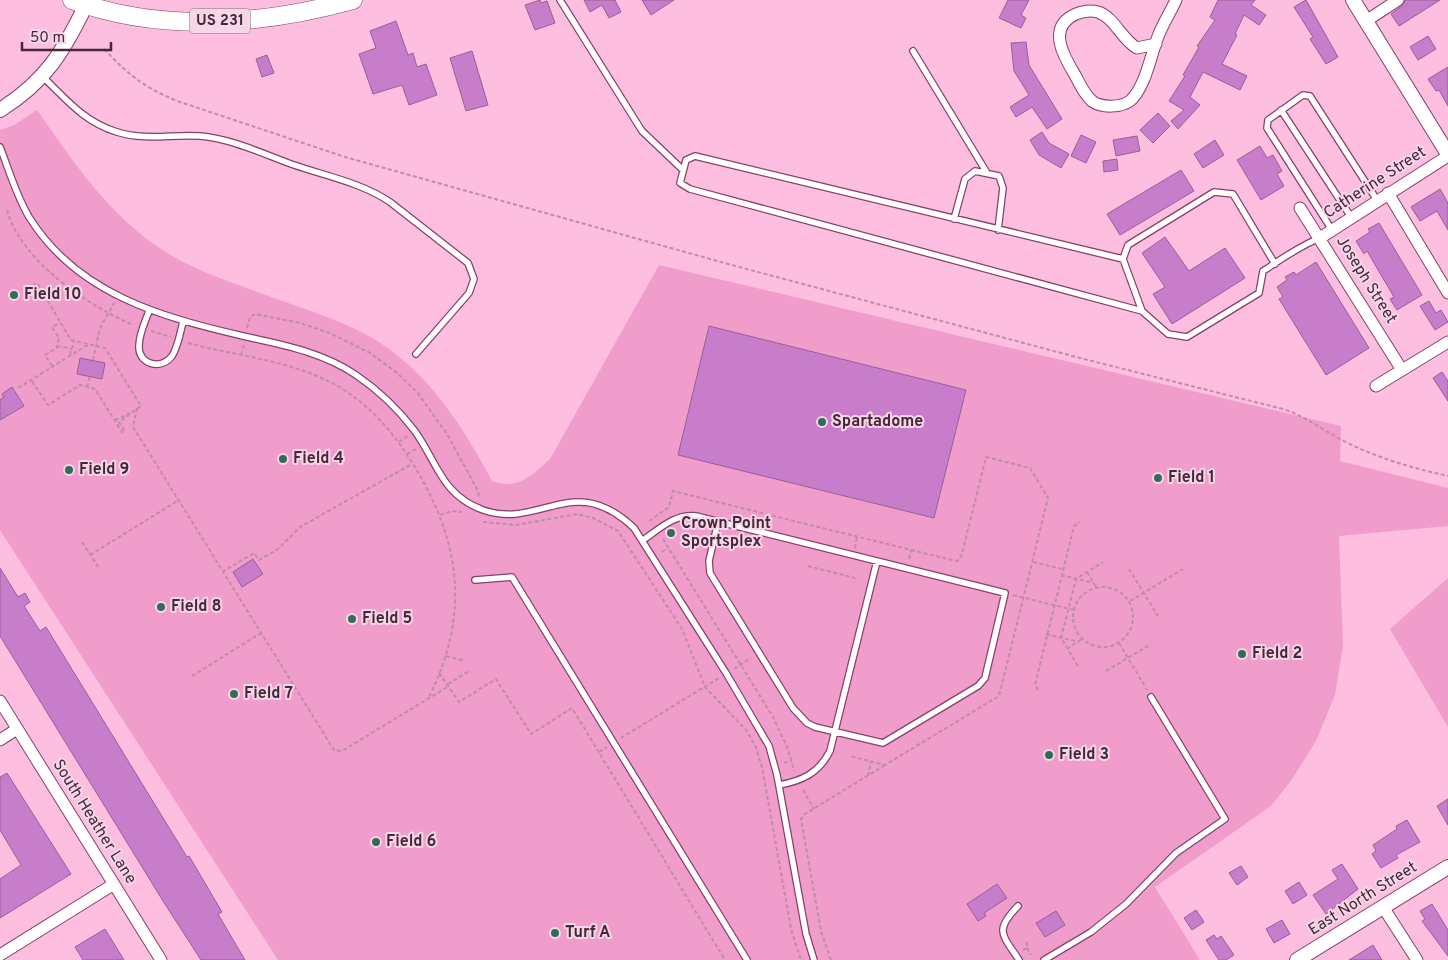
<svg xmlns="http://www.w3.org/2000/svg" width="1448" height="960" font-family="Overpass,sans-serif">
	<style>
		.green { fill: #f19dcc }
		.building { fill: #c87dcb; stroke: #966098 }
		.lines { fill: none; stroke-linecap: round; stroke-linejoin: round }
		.service-casing { stroke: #854169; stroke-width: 8 }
		.minor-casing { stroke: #854169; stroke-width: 13 }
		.tertiary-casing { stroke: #854169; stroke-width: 16 }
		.primary-casing { stroke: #854169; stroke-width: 19 }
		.path { stroke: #c08ca8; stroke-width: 2; stroke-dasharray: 4 2.5; stroke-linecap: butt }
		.service { stroke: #fff; stroke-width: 5.5 }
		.minor { stroke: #fff; stroke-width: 11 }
		.tertiary { stroke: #fff; stroke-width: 14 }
		.primary { stroke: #fff; stroke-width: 18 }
		.poi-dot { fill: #326c56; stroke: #f7d6e7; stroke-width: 2 }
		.labels { text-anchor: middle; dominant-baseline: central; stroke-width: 4; stroke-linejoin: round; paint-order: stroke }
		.shield { fill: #f7d6e7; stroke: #7c5c6d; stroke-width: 1 }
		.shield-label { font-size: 15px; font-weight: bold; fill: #472839 }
		.street-label { font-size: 16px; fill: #472839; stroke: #f7d6e7 }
		.poi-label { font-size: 16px; font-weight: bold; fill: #472839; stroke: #f7d6e7; text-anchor: start }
	</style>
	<rect width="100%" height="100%" fill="#fdbee0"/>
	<path class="green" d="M37 110C75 164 111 219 169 254 198 272 231 282 263 294 298 307 336 318 369 336 427 370 461 423 492 481 517 491 532 475 550 459L659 265 1341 426 1340 461 1448 488V526L1339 536 1343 645 1335 695 1316 741 1293 778 1271 806 1155 887 1200 960H278L0 530V130L14 125Z
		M1448 578V727L1390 629Z"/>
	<path class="building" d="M540 0 541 3 547 1 555 23 535 30 525 5Z
		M584 0H615L621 12 609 18 602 5 590 12Z
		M642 0H674L651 15Z
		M1008 0H1029L1021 15 1026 18 1021 28 999 18Z
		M1218 0H1255L1251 5 1266 15 1259 25 1244 15 1235 34 1237 35 1222 64 1247 76 1240 90 1203 72 1190 97 1200 105 1178 129 1171 121 1184 110 1169 101 1185 76 1183 75 1199 47 1197 46 1215 20 1210 17Z
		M1306 0 1338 57 1326 64 1310 39 1313 37 1294 7Z
		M1405 0H1440L1399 26 1391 14 1402 6Z
		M396 21 408 55 413 53 417 67 426 64 437 95 409 105 402 85 373 94 359 54 376 48 370 31Z
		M1428 36 1436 49 1418 60 1410 47Z
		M1026 42 1029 65 1062 119 1047 129 1032 107 1016 117 1010 107 1029 95 1014 71 1011 43Z
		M472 51 488 105 466 111 450 58Z
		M267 55 274 73 262 77 256 59Z
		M1448 67V106L1439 90 1436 91 1428 79Z
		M1158 113 1170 126 1153 143 1140 130Z
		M1042 132 1049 143 1069 154 1061 168 1039 155 1030 140Z
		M1081 135 1096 142 1086 163 1071 156Z
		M1137 136 1140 151 1116 156 1113 140Z
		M1215 140 1224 155 1203 168 1194 154Z
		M1260 146 1267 158 1273 155 1282 171 1277 174 1284 186 1261 200 1237 160Z
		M1117 159 1118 170 1104 172 1103 161Z
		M1181 170 1194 191 1120 235 1107 214Z
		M1440 189 1448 203V230L1437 211 1420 221 1411 207Z
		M1379 223 1422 295 1397 310 1390 299 1394 297 1367 251 1364 254 1356 241 1370 232 1368 229Z
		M1165 237 1189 271 1225 248 1245 278 1172 324 1153 294 1165 287 1142 253Z
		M1316 262 1369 348 1326 375 1279 299 1283 297 1277 287 1287 280 1285 277 1294 272 1296 275Z
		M1429 301 1436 313 1441 310 1448 322 1435 330 1420 306Z
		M709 326 966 390 934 518 678 455Z
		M80 358 105 363 102 379 77 374Z
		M1442 372 1448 381V401L1433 378Z
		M12 387 24 406 0 420V400L4 397 2 394Z
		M253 559 263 574 242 587 233 572Z
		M0 568 18 597 25 593 30 602 24 606 40 631 46 627 187 857 189 856 222 912 218 914 245 960H201L163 901 0 636Z
		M7 773 71 874 0 918V879L21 865 0 830V777Z
		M1448 799V825L1437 806Z
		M1407 820 1420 842 1396 855 1398 858 1381 868 1372 854 1376 851 1373 845 1397 829 1396 826Z
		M1342 864 1358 889 1326 914 1313 895 1338 879 1332 870Z
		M1241 866 1248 877 1237 885 1229 873Z
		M1299 882 1307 895 1293 904 1285 891Z
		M997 884 1007 898 984 913 986 916 978 921 967 904Z
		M1432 904 1448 930V956L1422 921 1425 919 1420 911Z
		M1196 910 1204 922 1192 930 1184 918Z
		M1056 911 1065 925 1045 937 1036 923Z
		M1282 920 1290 934 1274 943 1266 929Z
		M105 929 124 960H83L75 947Z
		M1214 935 1217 939 1221 936 1234 955 1226 960H1219L1206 940Z
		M1373 945 1382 960H1349Z"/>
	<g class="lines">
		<g class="service-casing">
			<path id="service" d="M560 0 642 131 683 170
				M913 51 987 173
				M42 76C66 99 84 122 117 132 146 141 172 134 200 136 233 139 263 154 294 165 326 176 362 183 390 202L468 263 474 279 469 293 416 354
				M1281 110 1351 217
				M0 147C9 170 16 195 29 217 77 294 161 317 243 336 283 345 322 352 356 375 378 390 398 409 414 430 437 461 441 495 483 510 541 530 573 470 634 528L726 673 769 746 777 775 806 934 814 960
				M954 219 965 179 975 171 999 176 1003 188 998 230
				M1332 230 1267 128 1268 120 1303 95 1310 96 1377 200
				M1123 259 695 156 686 160 680 183 690 189 1142 311
				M1275 264 1233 194 1214 192 1128 245 1123 259 1142 311 1168 334 1187 337 1259 293 1263 271C1282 259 1299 246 1320 238
				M149 311C145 322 139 334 139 346 138 364 161 371 172 356 178 347 180 333 183 322
				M643 540C659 529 676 513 696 516L1005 593 985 678 978 686 883 743 815 727 807 723 793 708 710 573 709 561 718 522
				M475 580 512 577 747 960
				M779 785C802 781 819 773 830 751L877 561
				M1018 906C994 931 1002 934 1019 960
				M1044 960 1091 932 1126 904 1176 853 1225 819 1151 697"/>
		</g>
		<g class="minor-casing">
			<path id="minor" d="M1366 21 1398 0
				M1156 44 1137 48C1122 40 1115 18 1098 12 1091 10 1083 11 1076 14 1046 27 1064 57 1075 75 1080 84 1084 94 1092 101 1101 108 1122 108 1131 100 1146 86 1151 53 1159 34 1164 22 1171 11 1176 0
				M1388 193 1448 293
				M1300 208 1402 370
				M1320 238 1448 156
				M1376 386 1448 342
				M0 701 161 960
				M0 740 17 729
				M1383 907 1417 960
				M0 955 114 884"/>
		</g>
		<g class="tertiary-casing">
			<path id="tertiary" d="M1353 0 1448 154
				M0 110C46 81 63 52 86 5
				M1297 960 1448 867"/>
		</g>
		<g class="primary-casing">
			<path id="primary" d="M72 0C161 33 263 25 353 0"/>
		</g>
		<path class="path" d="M104 49C130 76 142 86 177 101L345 157 728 264 1080 358 1283 409C1308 417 1326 433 1348 443 1380 459 1413 468 1448 476
			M7 210C21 261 87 305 133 325
			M27 289 37 283 71 340 105 348 141 406 119 422 125 431 122 432 95 389 80 385 48 405 31 380
			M247 328 250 317 255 314 300 323 332 334 370 353 396 372 417 392 447 434 478 491 479 498
			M151 331 171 337
			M188 343C236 356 289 360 334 384 369 403 394 433 415 467 461 544 470 614 429 697
			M57 346 72 349
			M70 355 74 341
			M241 355 244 345
			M93 360 100 328 114 303
			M52 366 45 355 57 348 59 338 52 327 60 323
			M87 387 90 376
			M18 388 89 344
			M137 408 133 427 334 750 342 751 449 686
			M115 420 130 413
			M399 442 409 435
			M407 454 416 449
			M440 515 452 511 462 512
			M649 521 669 507 673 491 956 561 959 560 962 554 986 457 1030 468 1048 498 999 696 885 765 850 756
			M483 522 516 525 577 514 593 518 618 531 682 629 705 687 746 730 755 745 762 767 791 929 801 960
			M663 539 773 717 788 749 794 771
			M82 542 99 568
			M855 548 857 536
			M662 552 668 548
			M90 555 179 500
			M909 559 911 550
			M1033 562 1062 569
			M808 566 855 578
			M1129 569 1158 616
			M222 572 254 553 259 560 278 549 300 527 412 464
			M1087 572 1096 587
			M1061 575 1094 583
			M1073 617a30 30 0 1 1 60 0a30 30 0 1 1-60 0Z
			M1013 595 1074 610
			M1130 601 1183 569
			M1046 634 1079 642
			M1119 643 1147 690
			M1067 649 1082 639
			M446 656 465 661
			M1078 666 1061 638 1076 579 1103 562
			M734 669 751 658
			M1106 671 1151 644
			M439 673 459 702 496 679 531 734 572 708 725 960
			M192 676 261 633
			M448 684 469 671
			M1038 690 1035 685 1074 526 1080 522
			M621 738 719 678
			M599 752 607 747
			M784 763 791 761
			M868 776 871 761
			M803 790 814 809
			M1027 948 1031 955
			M1023 950 1027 948V940
			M831 960 821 931 801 819 805 814 885 765"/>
		<use href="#service" class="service"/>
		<use href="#minor" class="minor"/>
		<use href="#tertiary" class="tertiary"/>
		<use href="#primary" class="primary"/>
	</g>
	<g class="poi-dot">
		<circle cx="14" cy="295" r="5"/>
		<circle cx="822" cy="422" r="5"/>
		<circle cx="283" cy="459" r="5"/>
		<circle cx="69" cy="470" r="5"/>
		<circle cx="1158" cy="478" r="5"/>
		<circle cx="671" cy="533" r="5"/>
		<circle cx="161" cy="607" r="5"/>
		<circle cx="352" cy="619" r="5"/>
		<circle cx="1242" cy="654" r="5"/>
		<circle cx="234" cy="694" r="5"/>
		<circle cx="1049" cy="755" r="5"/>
		<circle cx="376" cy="842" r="5"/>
		<circle cx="555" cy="933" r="5"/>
	</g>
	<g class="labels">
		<rect class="shield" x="190" y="8.5" width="60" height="25" rx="4"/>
		<g class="shield-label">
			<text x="220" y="21">US 231</text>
		</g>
		<g class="street-label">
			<text transform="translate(1375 183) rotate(-33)">Catherine Street</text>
			<text transform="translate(1366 280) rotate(58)">Joseph Street</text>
			<text transform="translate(94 822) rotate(58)">South Heather Lane</text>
			<text transform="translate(1363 899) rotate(-32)">East North Street</text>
		</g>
		<g class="poi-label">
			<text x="24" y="295">Field 10</text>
			<text x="832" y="422">Spartadome</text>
			<text x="293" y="459">Field 4</text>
			<text x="79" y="470">Field 9</text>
			<text x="1168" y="478">Field 1</text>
			<text x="681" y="524">Crown Point<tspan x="681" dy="18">Sportsplex</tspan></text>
			<text x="171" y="607">Field 8</text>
			<text x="362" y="619">Field 5</text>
			<text x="1252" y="654">Field 2</text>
			<text x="244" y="694">Field 7</text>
			<text x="1059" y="755">Field 3</text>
			<text x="386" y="842">Field 6</text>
			<text x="565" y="933">Turf A</text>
		</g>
	</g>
	<path d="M22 42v8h89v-8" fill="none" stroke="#472839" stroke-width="2.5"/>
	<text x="30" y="42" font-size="15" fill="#472839" stroke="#f7d6e7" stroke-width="4" paint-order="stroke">50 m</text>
</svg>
